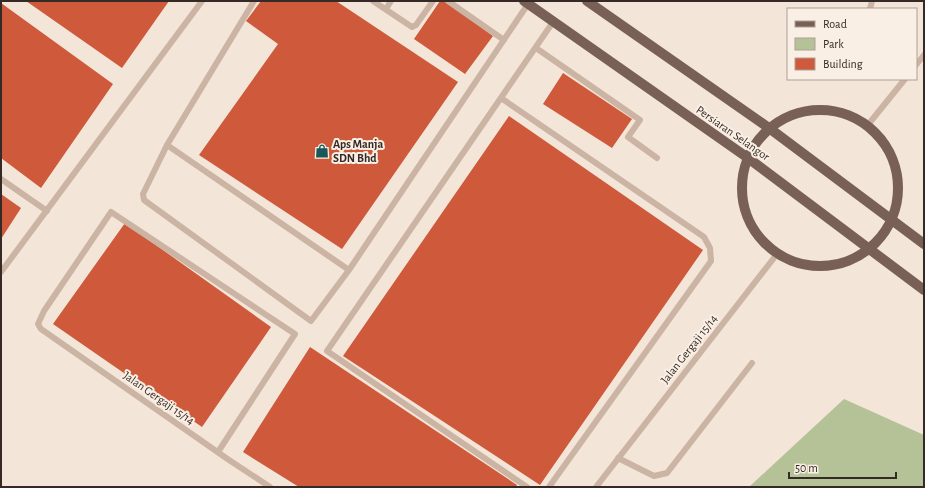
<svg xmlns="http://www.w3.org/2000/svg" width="925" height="488" font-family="'Alegreya Sans',sans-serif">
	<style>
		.green { fill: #b5c297 }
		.building { fill: #ce593b }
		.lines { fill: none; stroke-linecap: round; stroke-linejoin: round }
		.lane { stroke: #cbb4a3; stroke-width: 6 }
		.primary { stroke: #796056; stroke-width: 10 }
		.labels { text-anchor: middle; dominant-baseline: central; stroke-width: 4; stroke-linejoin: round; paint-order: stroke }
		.street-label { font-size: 12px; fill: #362a26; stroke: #faefe4 }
		.poi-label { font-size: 12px; font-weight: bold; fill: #362a26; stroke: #faefe4; text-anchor: start }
	</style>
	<rect width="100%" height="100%" fill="#f3e5d8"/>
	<path class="green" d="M844 399 924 435V487H749Z"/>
	<path class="building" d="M26 1H169L122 68Z
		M261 1H336L458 82 342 249 199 155 278 44 246 21Z
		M440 1H445L493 36 465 74 414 39Z
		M1 3 113 84 41 188 1 158Z
		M563 73 632 119 612 148 543 104Z
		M509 116 703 250 540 485 343 356Z
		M1 194 21 208 1 239Z
		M125 223 271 327 202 427 53 324Z
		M310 347 517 485 516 487H299L243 452Z"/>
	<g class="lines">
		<path class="lane" d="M254 1 167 145 143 194 144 200 311 321 349 270 528 4
			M373 1 412 27 416 25 433 1
			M448 1 504 40
			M386 9 391 1
			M870 9 872 1
			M536 48 640 120 628 137 657 158
			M916 65 924 55
			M501 98 704 237 710 248 711 261 549 487
			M867 126 905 79
			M167 145 349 270
			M1 179 47 211
			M1 272 202 1
			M218 452 295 334 111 212 44 311 38 324 41 329 229 460 270 487
			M618 458 654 476 667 473 752 363
			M527 487 327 351 553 22
			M596 487 777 254"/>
		<path class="primary" d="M524 1 748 158 924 290
			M587 1 769 128 924 244
			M742 188a78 78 0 1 1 156 0a78 78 0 1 1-156 0Z"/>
	</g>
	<defs>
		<g id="shop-bare" transform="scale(1.08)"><path d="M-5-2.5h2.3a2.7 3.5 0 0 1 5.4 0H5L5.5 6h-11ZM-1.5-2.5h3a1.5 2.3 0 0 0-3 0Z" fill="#19585a" stroke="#faefe4" stroke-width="2.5" paint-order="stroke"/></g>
	</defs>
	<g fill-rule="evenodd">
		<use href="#shop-bare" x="322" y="151"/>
	</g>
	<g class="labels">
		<g class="street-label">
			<text transform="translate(733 133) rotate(35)">Persiaran Selangor</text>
			<text transform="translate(689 349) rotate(-52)">Jalan Gergaji 15/14</text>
			<text transform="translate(159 398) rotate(35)">Jalan Gergaji 15/14</text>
		</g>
		<g class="poi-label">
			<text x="333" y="144">Aps Manja<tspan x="333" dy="14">SDN Bhd</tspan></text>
		</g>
	</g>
	<rect width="925" height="488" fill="none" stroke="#362a26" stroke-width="4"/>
	<rect x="787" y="8" width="130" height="72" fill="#faefe4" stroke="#aca098"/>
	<rect x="795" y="21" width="20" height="6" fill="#796056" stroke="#aca098"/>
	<text x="823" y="28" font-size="12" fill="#362a26">Road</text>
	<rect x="795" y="38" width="20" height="12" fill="#b5c297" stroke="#aca098"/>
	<text x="823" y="48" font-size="12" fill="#362a26">Park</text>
	<rect x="795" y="58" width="20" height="12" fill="#ce593b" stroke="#aca098"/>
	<text x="823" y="68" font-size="12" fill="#362a26">Building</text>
	<path d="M789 472v6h107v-6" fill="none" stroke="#362a26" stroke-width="2"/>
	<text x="795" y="472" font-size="12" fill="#362a26" stroke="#faefe4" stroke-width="3" paint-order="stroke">50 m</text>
</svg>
